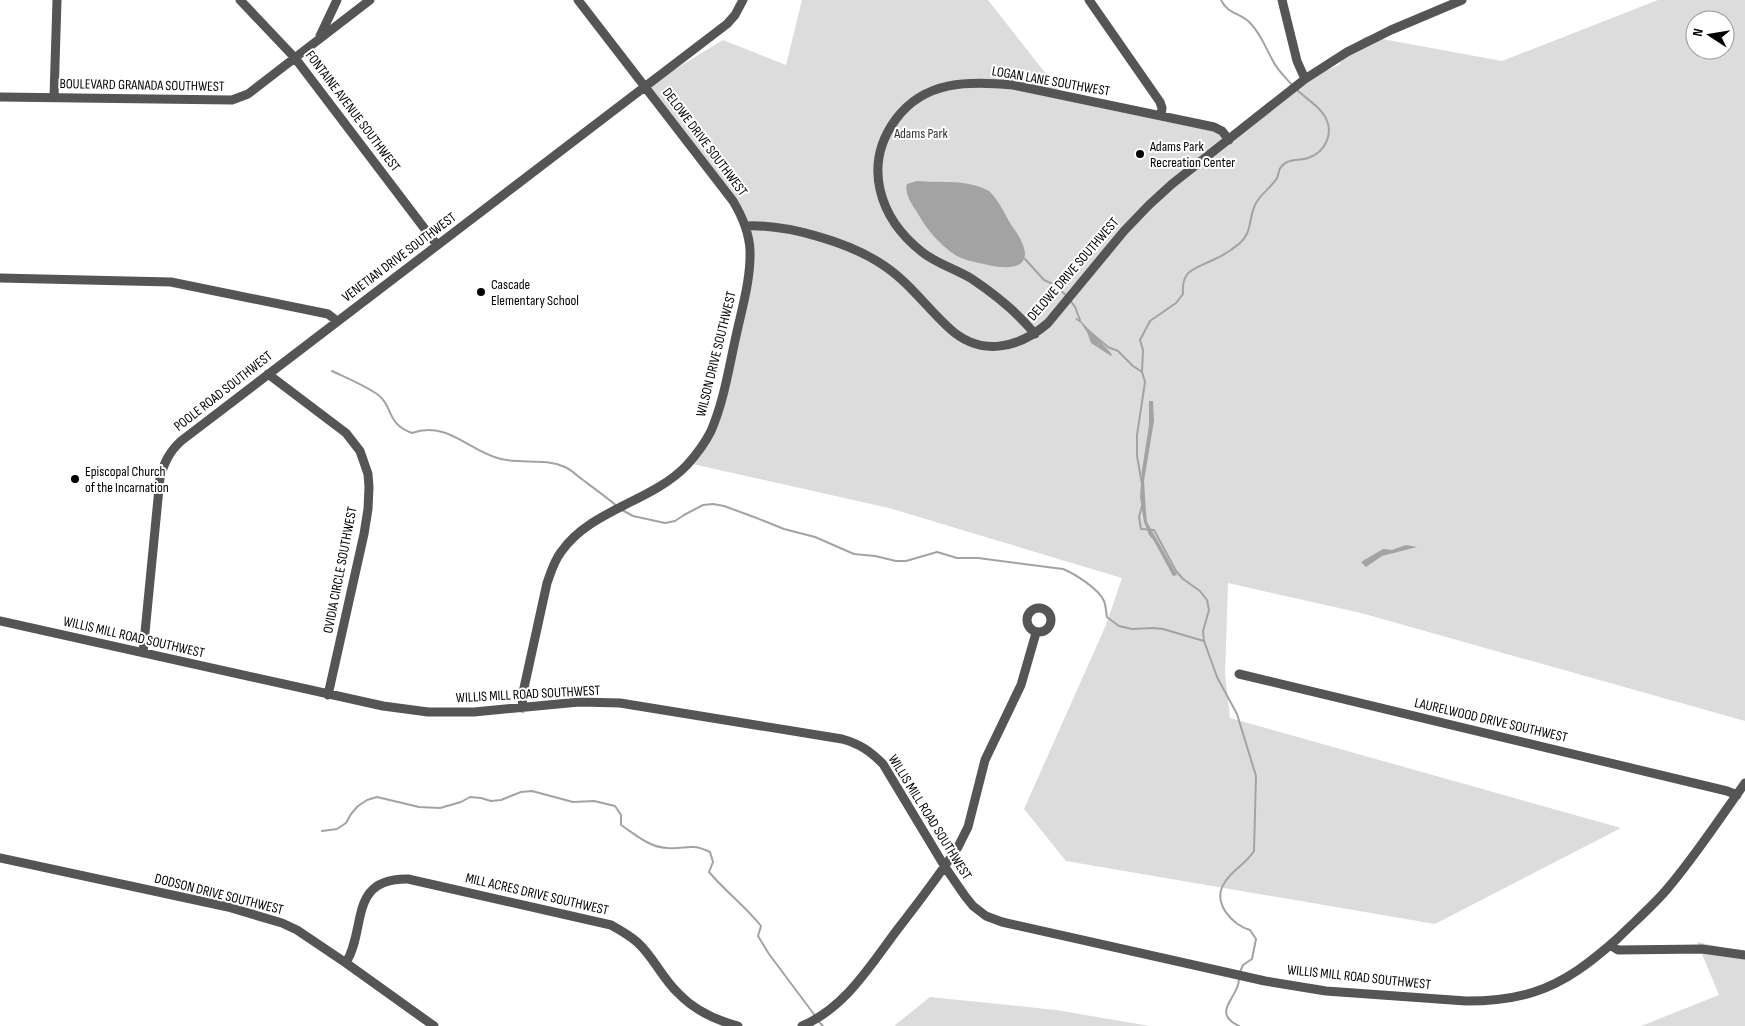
<svg xmlns="http://www.w3.org/2000/svg" width="1745" height="1026" font-family="'Sofia Sans Condensed',sans-serif">
	<style>
		.green { fill: #dcdcdc; fill-rule: evenodd }
		.water { fill: #a3a3a3 }
		.lines { fill: none; stroke-linecap: round; stroke-linejoin: round }
		.stream { stroke: #a3a3a3; stroke-width: 2 }
		.minor { stroke: #555; stroke-width: 9 }
		.poi-dot { fill: #000; stroke: #fff; stroke-width: 2 }
		.labels { text-anchor: middle; dominant-baseline: central; stroke-width: 4; stroke-linejoin: round; paint-order: stroke }
		.street-label { font-size: 14px; fill: #000; stroke: #fff }
		.park-label { font-size: 14px; fill: #333; stroke: #fff }
		.poi-label { font-size: 14px; fill: #000; stroke: #fff; text-anchor: start }
	</style>
	<rect width="100%" height="100%" fill="#fff"/>
	<path class="green" d="M802 0H988L1061 93 1210 126 1229 137 1296 83 1339 65 1350 47 1366 36 1502 61 1658 0H1745V721L1361 613 1228 583 1225 674 1230 718 1621 828 1435 924 1066 861 1024 809 1106 625 1122 578 889 508 688 463 723 402 749 254 747 222 649 85 723 40 786 65ZM1695 20H1725V50H1695Z
		M1697 942 1745 952V1026H1641L1719 995Z
		M930 997 1056 1010 1150 1026H894Z"/>
	<path class="water" d="M917 181C940 183 968 179 989 191 999 200 1005 215 1012 226 1038 261 1023 274 984 264 974 262 964 260 955 255 938 243 927 230 917 212 912 205 904 193 907 184Z
		M1076 318 1079 319 1110 352 1112 355 1111 356 1091 343 1087 332 1081 323 1075 319Z
		M1149 401H1153L1154 421 1144 481 1146 512 1147 522 1177 575 1173 576 1154 541 1149 535 1144 522 1140 497 1142 470 1149 425Z
		M1406 545 1417 547 1382 556 1366 567 1361 562 1383 549 1392 550Z"/>
	<g class="lines">
		<path class="stream" d="M1221 0C1229 16 1241 12 1251 24 1261 34 1266 49 1273 61 1278 71 1286 78 1293 86
			M1025 259 1044 280 1053 284 1067 296
			M1070 300 1075 307 1080 320
			M1089 331 1108 347 1118 351 1133 366 1142 372
			M332 371C347 378 364 385 377 394 394 406 385 423 412 433 447 420 470 452 501 459 522 464 545 458 565 467 572 470 577 476 583 480 595 489 606 497 617 506
			M1142 484 1137 456V435L1145 382 1142 372 1143 350 1140 340 1150 321 1176 303 1183 294C1181 269 1195 269 1215 259 1224 255 1233 249 1240 243 1252 233 1249 217 1255 205 1260 194 1271 188 1277 178 1279 175 1278 170 1281 167 1287 158 1299 161 1308 158 1326 152 1335 132 1324 115 1318 105 1305 98 1296 89
			M1142 506 1139 517 1141 529 1154 530 1176 571 1183 579 1200 591 1207 600 1209 610 1203 631 1204 641 1217 677 1237 714 1256 776 1254 851C1246 864 1232 870 1225 882 1211 902 1232 925 1250 930L1256 939 1252 959 1243 965 1240 972
			M622 510 633 516 665 523 675 521 684 515 703 505 713 504 724 506 754 517 784 529 815 537 854 554 875 556 896 561H906L937 552 957 558H978L1063 569C1075 574 1099 589 1104 601 1106 606 1106 612 1107 617L1119 626 1132 629 1153 628 1163 629 1204 641
			M322 831 337 829 346 823 351 814 358 806 367 800 377 797 419 807 440 808 461 802 470 797 481 798 491 801 501 800 521 792 532 791 573 802 594 801 615 806 621 815V825C636 835 649 847 667 848 686 850 689 842 710 852L713 862 709 872C726 892 745 906 761 926L758 936 769 954 816 1017
			M1239 979C1239 998 1210 1012 1239 1026
			M818 1021 823 1026"/>
		<path class="minor" d="M240 0 295 58 437 245
			M1089 0 1160 102 1162 108 1161 116
			M1282 0 1297 61 1305 79
			M320 36 337 0
			M0 97 232 100 248 94 370 0
			M54 97 57 0
			M746 226C786 224 849 242 883 265 909 282 926 307 949 328 980 357 1018 349 1048 323L1124 231 1149 205 1172 184 1305 79 1347 52 1391 30 1462 0
			M0 278 171 282 328 314 337 321
			M1035 334C1017 312 996 295 972 279 956 269 937 264 922 252 879 218 862 165 896 119 925 80 969 81 1013 85L1214 127 1222 131 1229 140
			M268 374 346 433 360 451 368 474 369 487 368 509 364 534 328 695
			M1027 620a12 12 0 1 1 24 0a12 12 0 1 1-24 0Z
			M0 621 383 706 428 712H474L579 702 620 703 842 739C860 744 870 751 883 764L945 867 965 896 973 906 986 916 1002 922 1265 981 1326 991 1466 1001C1490 1001 1512 999 1534 992 1566 982 1592 961 1617 939 1634 922 1653 906 1668 888 1696 855 1720 818 1745 783
			M143 653 160 478C164 463 169 452 181 441L727 24 735 15 743 0
			M1239 674 1727 791 1737 795
			M523 708 522 697 547 583C551 572 554 561 561 552 591 509 652 502 687 465 696 455 705 443 711 431 724 401 729 367 736 336 742 308 751 279 750 250 749 232 742 216 733 201L578 0
			M0 858 228 907 282 923 297 930 346 963 434 1026
			M1610 945 1618 950 1702 949 1745 955
			M346 963C367 928 348 878 408 879L611 925C620 930 629 935 637 942 653 956 662 978 678 993 695 1011 715 1020 738 1026
			M802 1026C845 1008 870 966 897 930 918 903 939 875 958 847L968 827 985 760 1021 685 1036 633"/>
	</g>
	<g class="poi-dot">
		<circle cx="1140" cy="154" r="5"/>
		<circle cx="481" cy="292" r="5"/>
		<circle cx="75" cy="479" r="5"/>
	</g>
	<g class="labels">
		<g class="street-label">
			<text transform="translate(1051 81) rotate(10)">LOGAN LANE SOUTHWEST</text>
			<text transform="translate(142 85) rotate(1)">BOULEVARD GRANADA SOUTHWEST</text>
			<text transform="translate(353 111) rotate(53)">FONTAINE AVENUE SOUTHWEST</text>
			<text transform="translate(705 142) rotate(53)">DELOWE DRIVE SOUTHWEST</text>
			<text transform="translate(399 257) rotate(-37)">VENETIAN DRIVE SOUTHWEST</text>
			<text transform="translate(1073 269) rotate(-49)">DELOWE DRIVE SOUTHWEST</text>
			<text transform="translate(716 354) rotate(-76)">WILSON DRIVE SOUTHWEST</text>
			<text transform="translate(223 391) rotate(-38)">POOLE ROAD SOUTHWEST</text>
			<text transform="translate(340 570) rotate(-79)">OVIDIA CIRCLE SOUTHWEST</text>
			<text transform="translate(134 637) rotate(13)">WILLIS MILL ROAD SOUTHWEST</text>
			<text transform="translate(528 694) rotate(-3)">WILLIS MILL ROAD SOUTHWEST</text>
			<text transform="translate(1491 720) rotate(13)">LAURELWOOD DRIVE SOUTHWEST</text>
			<text transform="translate(930 817) rotate(58)">WILLIS MILL ROAD SOUTHWEST</text>
			<text transform="translate(219 894) rotate(14)">DODSON DRIVE SOUTHWEST</text>
			<text transform="translate(537 894) rotate(13)">MILL ACRES DRIVE SOUTHWEST</text>
			<text transform="translate(1359 977) rotate(6)">WILLIS MILL ROAD SOUTHWEST</text>
		</g>
		<g class="park-label">
			<text x="921" y="133">Adams Park</text>
		</g>
		<g class="poi-label">
			<text x="1150" y="146">Adams Park<tspan x="1150" dy="16">Recreation Center</tspan></text>
			<text x="491" y="284">Cascade<tspan x="491" dy="16">Elementary School</tspan></text>
			<text x="85" y="471">Episcopal Church<tspan x="85" dy="16">of the Incarnation</tspan></text>
		</g>
	</g>
	<g transform="translate(1710 35) rotate(282)"><circle r="24" fill="#ffffff" stroke="#999999"/>
	<path d="M0-4L9 19L0 12L-9 19Z" fill="#000000"/>
	<text y="-8" font-size="14" font-weight="bold" text-anchor="middle" fill="#000000">N</text>
	</g>
</svg>
